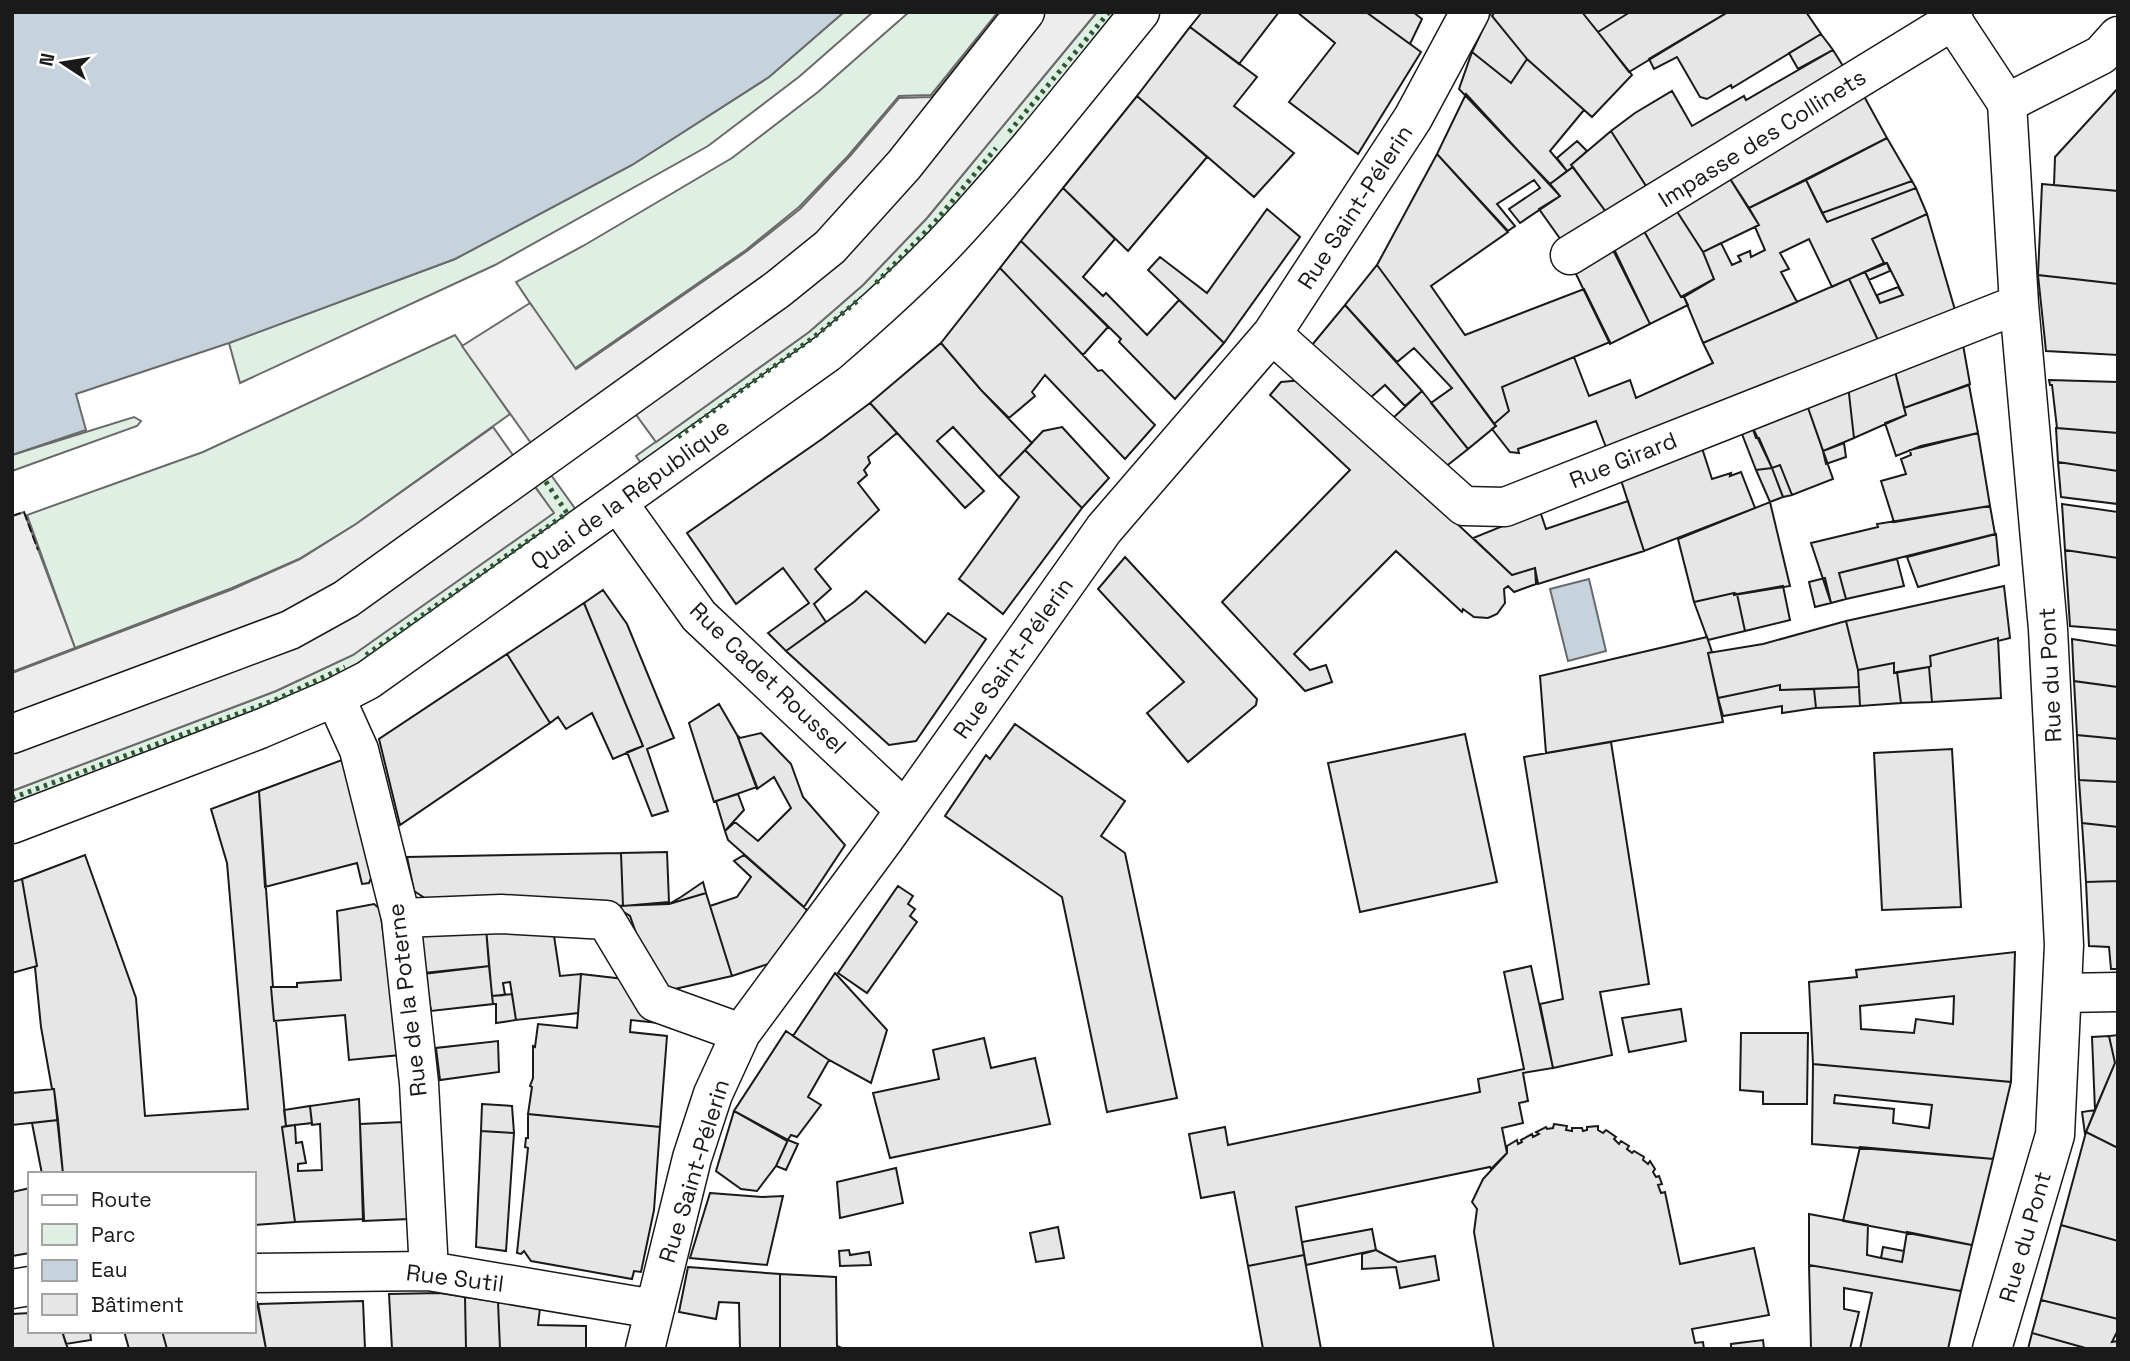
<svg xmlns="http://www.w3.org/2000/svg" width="2130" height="1361" font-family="'Space Grotesk',sans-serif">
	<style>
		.green { fill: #e0efe3; stroke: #6a6a6a; stroke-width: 2 }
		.parking { fill: #ededed; stroke: #6a6a6a; stroke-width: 2 }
		.water { fill: #c6d2dc; stroke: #6a6a6a; stroke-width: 2 }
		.building { fill: #e6e6e6; stroke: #1a1a1a; stroke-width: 2; fill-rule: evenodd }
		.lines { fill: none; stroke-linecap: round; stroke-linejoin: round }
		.street-casing { stroke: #1a1a1a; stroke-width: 41 }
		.secondary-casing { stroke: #1a1a1a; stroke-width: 41 }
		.street { stroke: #fff; stroke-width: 38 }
		.secondary { stroke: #fff; stroke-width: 38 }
		.hedge { stroke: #2b5a34; stroke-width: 5; stroke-dasharray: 3.5 5; stroke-linecap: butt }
		.fence { stroke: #1a1a1a; stroke-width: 2; stroke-dasharray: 9 3.5; stroke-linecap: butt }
		.labels { text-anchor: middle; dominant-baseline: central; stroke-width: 5; stroke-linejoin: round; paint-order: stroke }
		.street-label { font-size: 23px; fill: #1a1a1a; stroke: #fff }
	</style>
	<rect width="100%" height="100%" fill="#fff"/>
	<path class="green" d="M844 12H873L800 76 708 146 495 265 240 383 229 343 455 259 632 165 769 77Z
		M909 12H998L931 95 899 96 848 156 799 207 746 250 574 369 516 282 583 246 732 158 818 92Z
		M1097 12H1117L940 228 874 295 645 469 636 456 809 332 863 285 927 218Z
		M455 335 510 414 356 524 299 559 232 588 75 648 27 515 203 452Z
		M134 417 141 421 137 426 12 471V455Z
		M546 468 579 514 360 668 282 705 12 806V791L276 691 353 655 553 513 530 479Z"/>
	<path class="parking" d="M1000 12H1097L927 218 863 285 809 332 656 442 631 408 530 480 554 513 353 655 276 691 12 791V673L233 589 300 559 356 524 493 427 515 458 533 446 462 346 530 303 576 369 747 251 800 209 850 156 899 98 932 97Z
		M24 512 75 648 12 672V516Z"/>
	<path class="water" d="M12 12H844L769 77 632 165 455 259 229 343 76 394 86 430 12 455Z
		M1589 579 1606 651 1568 661 1550 589Z"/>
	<path class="building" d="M1202 12H1279L1239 64 1190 27Z
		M1297 12H1366L1421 52 1358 154 1289 102 1335 43Z
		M1366 12H1413L1422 19 1410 44Z
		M1491 12 1494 13 1492 16 1527 59 1511 83 1472 52Z
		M1582 12 1632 75 1592 117 1527 59 1492 16 1495 12Z
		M1582 12H1626L1627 14 1598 32Z
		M1626 12H1728L1629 72 1598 32 1627 14Z
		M1728 12H1806L1821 34 1732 88 1731 85 1707 99 1700 97 1677 57 1654 69 1649 59Z
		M1190 27 1257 77 1234 106 1294 153 1254 197 1137 96Z
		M1821 34 1833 50 1798 69 1789 53Z
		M1833 50 1848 74 1646 186 1611 131 1635 113 1672 91 1692 126 1744 96 1746 100Z
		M1472 52 1511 83 1527 59 1584 110 1550 151 1567 171 1550 184 1459 89Z
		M2118 88V191L2054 185 2055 157Z
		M1860 89 1887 138 1749 208 1725 171Z
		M1466 94 1560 196 1520 223 1509 209 1540 188 1534 180 1497 204 1515 226 1508 231 1437 154Z
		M1137 96 1207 157 1128 251 1063 188Z
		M1611 131 1646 186 1606 212 1571 165Z
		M1887 138 1912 181 1822 213 1806 180Z
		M1577 141 1587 151 1571 165 1573 167 1567 171 1557 158Z
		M1437 154 1508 232 1431 286 1465 335 1584 289 1610 342 1502 387 1509 411 1494 424 1377 265Z
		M1573 167 1606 212 1561 240 1539 209 1560 196 1550 184Z
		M1725 171 1759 225 1703 252 1676 210Z
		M1806 180 1827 222 1916 188 1927 214 1872 239 1884 263 1832 287 1809 239 1780 253 1789 269 1781 272 1797 302 1703 343 1684 297 1714 279 1703 252 1721 243 1732 265 1741 261 1738 256 1750 251 1751 257 1765 250 1755 227 1759 225 1749 208Z
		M1912 181 1916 188 1827 222 1822 213Z
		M2042 184 2118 191V284L2038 275Z
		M1063 188 1115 239 1083 277 1103 296 1106 293 1147 335 1179 300 1224 343 1175 399 1119 342 1121 339 1021 241Z
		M1267 209 1300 237 1224 343 1148 270 1160 257 1207 293Z
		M1676 210 1703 252 1714 279 1681 297 1644 231Z
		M1927 214 1955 310 1878 340 1849 279 1865 272 1880 303 1903 295 1887 263H1884L1872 239Z
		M1644 231 1681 297H1684L1688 305 1650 324 1613 250Z
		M1021 241 1108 327 1083 355 1000 268Z
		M1613 247 1650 324 1610 344 1576 274Z
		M1887 263 1890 271 1869 280 1865 272Z
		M1377 265 1496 426 1468 449 1431 403 1452 388 1414 348 1397 362 1345 305Z
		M1000 268 1098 371 1102 370 1155 425 1125 459 1045 375 1032 392 1035 396 1009 418 981 390 941 343Z
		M2038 275 2118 284V355L2046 351Z
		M1849 279 1878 340 1607 450 1596 421 1518 449 1519 453 1510 452 1492 429 1496 426 1494 424 1509 411 1502 387 1574 357 1589 396 1630 380 1636 398 1713 363 1703 343Z
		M1898 287 1903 295 1880 303 1877 295Z
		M1345 305 1422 391 1405 406 1385 385 1369 399 1312 345Z
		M1962 339 1970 384 1904 408 1894 367Z
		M941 343 981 390 1032 443 999 477 953 427 937 441 984 491 965 508 870 403Z
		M1894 367 1906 415 1854 438 1848 385Z
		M1303 380 1512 575 1535 568 1536 584 1514 592 1508 586 1504 589 1505 603 1497 614 1488 618 1474 617 1463 609 1462 612 1396 551 1294 654 1310 670 1326 665 1332 682 1305 691 1222 602 1350 470 1270 395 1281 382Z
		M2049 380 2118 382V433L2057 428 2052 385H2050Z
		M1848 385 1854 438 1823 451 1806 402Z
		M1969 385 1978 433 1921 446 1896 456 1885 423 1906 415 1904 408Z
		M1422 391 1468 449 1444 468 1392 419Z
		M1806 402 1833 479 1792 495 1780 465 1772 468 1751 424Z
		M870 403 897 433 868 457 870 463 864 470 867 475 858 483 879 510 815 569 831 589 814 604 826 622 786 651 768 633 809 603 783 568 736 604 687 533 822 439Z
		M1751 424 1756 438H1759L1772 468 1756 470 1740 429Z
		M1062 427 1109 478 1082 508 1025 450 1043 431Z
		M2056 428 2118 433V471L2058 462Z
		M1978 433 1990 506 1894 522 1881 481 1906 474 1901 459 1911 455 1910 450Z
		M1844 443 1846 457 1826 464 1823 451Z
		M1701 445 1712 479 1731 473 1730 476 1741 472 1755 508 1644 551 1620 477Z
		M1025 450 1082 508 1003 614 959 579 1019 497 999 477Z
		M2058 462 2118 471V504L2061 497Z
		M1780 465 1792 495 1783 497 1772 468Z
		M1772 468 1783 497 1770 502 1756 470Z
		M1628 501 1644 551 1538 584 1535 568 1512 575 1473 538 1540 511 1546 529Z
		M1770 502 1790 586 1734 595V593L1694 602 1678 539Z
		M2062 504 2118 512V558L2065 550Z
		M1990 506 1995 534 1839 573 1846 599 1831 603 1811 543 1878 527 1877 524Z
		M1996 534 1999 565 1918 587 1907 557Z
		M2065 550 2118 558V630L2070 626Z
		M1125 557 1257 699 1256 705 1188 762 1147 713 1184 682 1098 589Z
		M1897 559 1904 586 1846 599 1839 573Z
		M1825 578 1831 603 1815 607 1809 582Z
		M1783 586 1790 620 1745 631 1737 594Z
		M2004 586 2010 638 1998 641V638L1930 656 1931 666 1929 667 1894 673V663L1858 670 1846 621Z
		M603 590 627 624 674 738 647 749 668 811 652 816 627 752 643 746 584 603Z
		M866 591 925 643 948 613 986 639 916 741 889 745 786 651 854 602Z
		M1734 593 1737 594 1745 631 1708 640 1694 602Z
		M584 603 643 746 613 759 592 713 566 729 558 717 550 723 507 654Z
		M1846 621 1858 670 1859 687 1780 690V685L1718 698 1708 653 1763 644Z
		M1707 637 1712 652 1708 653 1723 722 1546 753 1540 676Z
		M1998 638 2001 698 1932 702 1929 667 1931 666 1930 656Z
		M2072 639 2118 646V687L2074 681Z
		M507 654 550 723 400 825 379 739Z
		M1894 663V673L1897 672 1901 703 1860 706 1858 670Z
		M1929 667 1932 702 1901 703 1897 672Z
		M2074 681 2118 687V739L2077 735Z
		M1780 685V690L1814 689 1816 708 1782 713V706L1723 716 1718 698Z
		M1859 687 1860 706 1816 708 1814 689Z
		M719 704 737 735 757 787 714 802 689 723Z
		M1015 724 1125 801 1101 836 1125 853 1177 1098 1107 1112 1062 897 945 816 986 755 990 759Z
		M761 733 791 764 803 797 845 845 804 907 728 840 725 831 735 822 758 841 791 808 774 777 757 789 737 735 740 738Z
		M1465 734 1497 882 1360 912 1328 763Z
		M2077 735 2118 739V782L2079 780Z
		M1611 742 1649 984 1600 992 1612 1055 1553 1068 1540 1004 1563 999 1524 757Z
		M1952 749 1961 907 1882 910 1874 753Z
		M342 760 372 876 369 883 362 884 357 863 265 887 259 791Z
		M2079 780 2118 782V827L2082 823Z
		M259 791 273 987H271L274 1021H276L286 1126 282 1127 295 1222 254 1225V1174H63L54 1089H52L41 1027 35 967 37 966 22 879 85 855 136 998 145 1116 248 1109 227 863 211 809Z
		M738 794 744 810 725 831 716 801Z
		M2082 823 2118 827V881L2086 882Z
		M667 852 669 902 623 906 621 853Z
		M621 853 623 906H614L434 904 414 891 407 857Z
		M744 855 807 910 774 962 732 976 710 906 737 897 751 877 734 861Z
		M22 879 37 966 12 973V882Z
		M2118 881V969H2111L2109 947 2089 946 2086 882Z
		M703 882 706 893 669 904 681 897Z
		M898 886 913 896 908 904 915 909 910 916 917 922 867 993 838 973Z
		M706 893 732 976 657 993 630 916 614 906 669 904Z
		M374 904 380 909 400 1055 349 1060 345 1015 274 1021 271 987H297V983L341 980 337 911Z
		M486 928 489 966 424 974 419 932Z
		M486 928 553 929 560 976 581 974 578 1013 516 1020 510 982 503 983 505 995 492 996Z
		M2015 952 2011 1082 1813 1064 1809 982 1857 977 1856 970ZM1954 996 1953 1024 1916 1019 1914 1033 1861 1029 1860 1006Z
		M489 966 493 1004 431 1011 425 973Z
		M1531 966 1553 1068 1523 1073 1528 1101 1519 1103 1523 1123 1502 1128 1507 1153 1491 1169 1490 1167 1296 1207 1304 1255 1248 1266 1234 1192 1201 1198 1189 1134 1225 1127 1228 1145 1480 1092 1478 1079 1524 1069 1504 972Z
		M835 973 887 1030 871 1083 829 1060 793 1036Z
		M581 974 633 980 659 1023 631 1020 630 1032 667 1036 660 1127 528 1114 532 1087 530 1086 533 1078V1046L535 1047 538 1024 577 1028Z
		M512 994 516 1020 496 1023V1004H493L492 996Z
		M1681 1009 1686 1041 1629 1052 1622 1018Z
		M786 1031 829 1060 808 1097 821 1105 797 1137 791 1135 787 1141 734 1111Z
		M1741 1033H1808L1807 1104H1763V1092L1740 1090Z
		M2118 1035V1148L2086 1132 2115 1063 2109 1036Z
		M2109 1036 2115 1063 2095 1110 2092 1037Z
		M984 1038 991 1068 1035 1058 1050 1124 890 1158 873 1093 939 1079 933 1050Z
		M498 1041 499 1072 440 1080 436 1048Z
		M1813 1064 2011 1082 1993 1159 1812 1144ZM1835 1095 1932 1105 1929 1128 1893 1123 1894 1109 1834 1103Z
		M54 1089 58 1120 12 1125V1093Z
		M359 1099 364 1219 295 1222 282 1127 295 1125 296 1143 302 1142 306 1163 298 1164V1171L322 1170 320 1124 312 1125 310 1106Z
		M482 1104 512 1106 514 1133 481 1131Z
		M310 1106 312 1123 286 1126 284 1110Z
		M2095 1110 2086 1132 2085 1134 2082 1112Z
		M734 1111 788 1140 776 1166 757 1191 741 1189 716 1171Z
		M528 1114 660 1127 654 1210 641 1272 634 1271 632 1279 531 1261 524 1251 521 1254 517 1253 528 1148 525 1147 526 1138H528Z
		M58 1120 63 1174H42L32 1123Z
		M404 1122 409 1219 363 1221 360 1124Z
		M1554 1124 1567 1126 1566 1130 1572 1131V1128H1582L1583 1131 1587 1130V1127L1598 1126V1130L1603 1133 1606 1130 1616 1137 1614 1139 1619 1144 1621 1141 1629 1146 1627 1149 1632 1153 1634 1151 1644 1157 1643 1160 1648 1164 1650 1161 1655 1169 1653 1172 1656 1177 1659 1176 1662 1184 1658 1185 1661 1193 1665 1192 1680 1264 1754 1248 1769 1315 1692 1329 1695 1343 1703 1342 1704 1349H1494L1474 1232 1477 1209 1472 1202 1483 1179 1507 1153V1146L1517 1140 1518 1144 1522 1142 1521 1140 1532 1134 1533 1137 1539 1134 1536 1132 1546 1127 1547 1129 1553 1128Z
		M481 1131 514 1133 506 1251 476 1247Z
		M2086 1132 2118 1148V1241L2061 1225Z
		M788 1140 798 1144 786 1170 776 1166Z
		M1860 1147 1993 1159 1972 1245 1843 1221Z
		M896 1168 903 1203 840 1218 837 1182Z
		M30 1188V1253L12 1256V1192Z
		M710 1193 762 1197 783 1196 767 1265 690 1258Z
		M1809 1214 1868 1225 1867 1255 1881 1258 1902 1262 1907 1232 1972 1245 1961 1291 1809 1265Z
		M2061 1225 2118 1241V1319L2041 1300Z
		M1058 1227 1064 1258 1036 1262 1030 1233Z
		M1372 1229 1376 1250 1306 1265 1302 1242Z
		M1883 1247 1904 1251 1902 1262 1881 1258Z
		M849 1250 850 1255 869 1252 871 1265 840 1266 839 1251Z
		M1376 1250 1398 1262 1435 1256 1439 1280 1400 1288 1396 1267 1362 1269V1254Z
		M1304 1255 1321 1349H1263L1248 1266Z
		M1809 1265 1961 1291 1948 1349H1860L1872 1293 1844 1288V1309L1859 1312 1850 1349H1811Z
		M688 1267 780 1274V1349H740L739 1303 719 1302 716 1319 679 1312Z
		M780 1274 836 1277 837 1346 844 1349H780Z
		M440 1293 465 1297 466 1349H392L389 1294Z
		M465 1297 498 1302 500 1349H466Z
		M2041 1300 2118 1319V1330L2112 1342 2118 1341V1349H2089L2032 1333Z
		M363 1301 365 1349H266L258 1304Z
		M254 1302H257L266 1349H167L162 1331H254Z
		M498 1302 540 1308 538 1325 586 1326V1349H500Z
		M30 1313V1331H62L68 1349H12V1314Z
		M62 1331H90L91 1340 66 1344Z
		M124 1331H162L167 1349H129Z
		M2032 1333 2089 1349H2028Z
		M1763 1340 1764 1349H1731V1344Z"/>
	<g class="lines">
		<g class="street-casing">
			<path id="street" d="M1570 255 1954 20
				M1272 334 1464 506 1505 507 2019 304
				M618 503 699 616 905 810
				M335 697 359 750 401 918 419 1083 429 1271
				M12 734 290 630 346 599 778 289 830 247 904 165 1025 12
				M12 824 260 729 335 697 368 680 827 353C870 316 913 278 951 237 1018 165 1078 88 1140 12
				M401 918 501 914 606 920 655 1002 741 1033
				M2062 993 2118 992
				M254 1273 429 1271 654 1309
				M12 1289 30 1286
				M645 1349 692 1158 713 1094 741 1033 885 838 1104 529 1272 334 1413 118 1470 12
				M1992 1349 2055 1135 2064 945 2048 629 2019 304 2007 103"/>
		</g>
		<g class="secondary-casing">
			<path id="secondary" d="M1947 12 2007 103 2101 55 2118 36"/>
		</g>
		<use href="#street" class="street"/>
		<use href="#secondary" class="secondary"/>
		<path class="hedge" d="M1009 132 1109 12
			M876 283 935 222 996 148
			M678 437 814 337 861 298
			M366 655 567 513 544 479
			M12 798 275 700 345 667"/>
		<path class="fence" d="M12 516 24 512 38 550"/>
	</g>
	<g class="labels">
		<g class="street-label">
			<text transform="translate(1762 138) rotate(-32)">Impasse des Collinets</text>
			<text transform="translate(1355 207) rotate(-57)">Rue Saint-Pélerin</text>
			<text transform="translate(1623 460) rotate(-22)">Rue Girard</text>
			<text transform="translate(630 494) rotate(-36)">Quai de la République</text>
			<text transform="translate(1013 658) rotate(-55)">Rue Saint-Pélerin</text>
			<text transform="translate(2050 675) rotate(-93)">Rue du Pont</text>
			<text transform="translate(768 678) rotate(44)">Rue Cadet Roussel</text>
			<text transform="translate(407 1000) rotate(-97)">Rue de la Poterne</text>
			<text transform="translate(694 1171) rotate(-73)">Rue Saint-Pélerin</text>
			<text transform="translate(2025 1237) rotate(-74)">Rue du Pont</text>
			<text transform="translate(455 1278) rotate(7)">Rue Sutil</text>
		</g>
	</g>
	<rect width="2130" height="1361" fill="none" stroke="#1a1a1a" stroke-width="28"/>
	<rect x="28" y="1172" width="228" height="161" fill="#ffffff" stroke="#a3a3a3" stroke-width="2"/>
	<rect x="42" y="1195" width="35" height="10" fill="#ffffff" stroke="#a3a3a3" stroke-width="2"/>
	<text x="91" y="1207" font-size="21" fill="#1a1a1a">Route</text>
	<rect x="42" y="1224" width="35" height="21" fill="#e0efe3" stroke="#a3a3a3" stroke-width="2"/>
	<text x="91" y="1242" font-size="21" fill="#1a1a1a">Parc</text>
	<rect x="42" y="1260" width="35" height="21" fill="#c6d2dc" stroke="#a3a3a3" stroke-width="2"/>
	<text x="91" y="1277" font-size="21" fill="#1a1a1a">Eau</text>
	<rect x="42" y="1294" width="35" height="21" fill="#e6e6e6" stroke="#a3a3a3" stroke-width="2"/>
	<text x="91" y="1312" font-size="21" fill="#1a1a1a">Bâtiment</text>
	<g transform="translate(63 63) rotate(282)" stroke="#ffffff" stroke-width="5" paint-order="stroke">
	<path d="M0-5L12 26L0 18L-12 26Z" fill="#1a1a1a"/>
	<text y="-10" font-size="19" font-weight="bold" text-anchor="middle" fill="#1a1a1a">N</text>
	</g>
</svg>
